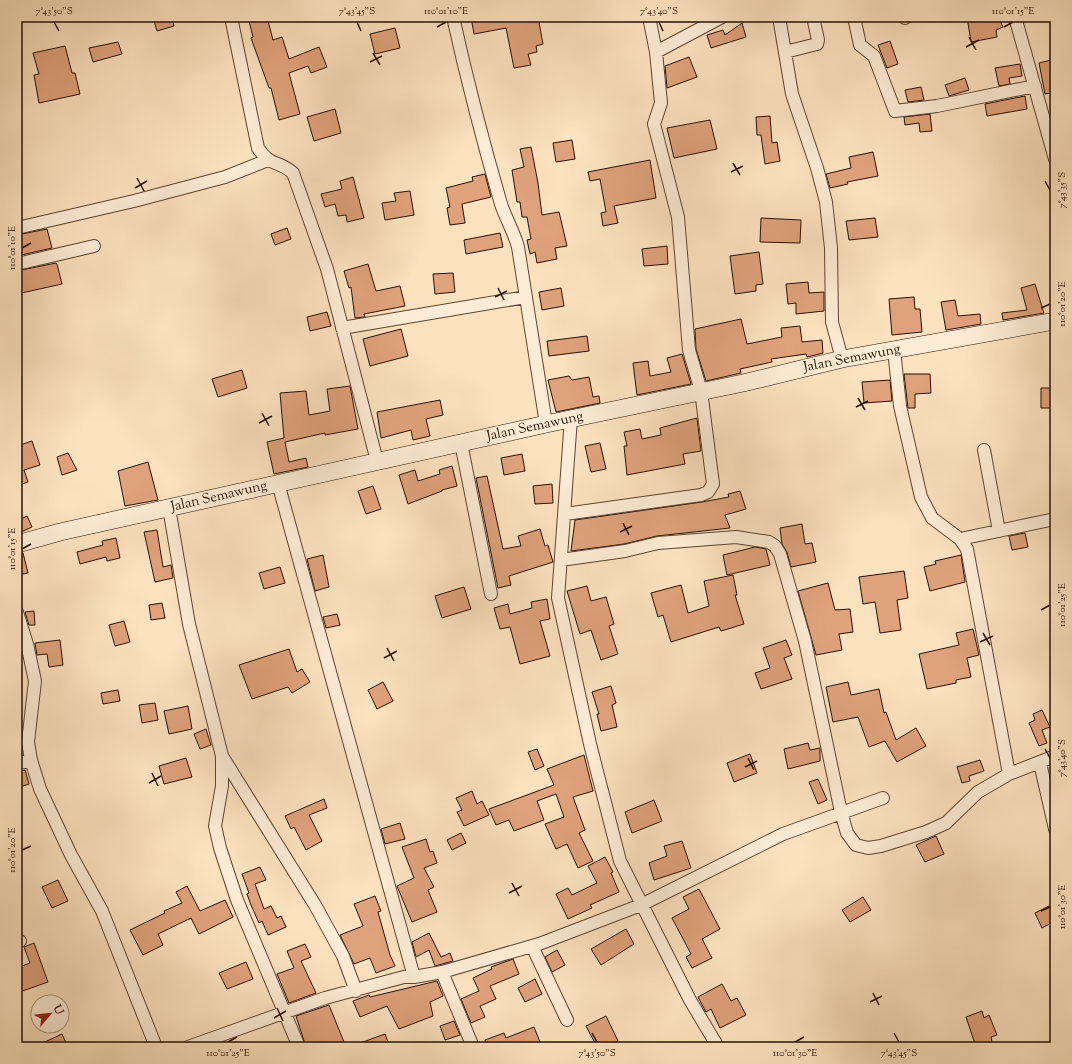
<svg xmlns="http://www.w3.org/2000/svg" width="1072" height="1064" font-family="'Sorts Mill Goudy',serif">
	<style>
		.building { fill: #dfa27c; stroke: #261003 }
		.lines { fill: none; stroke-linecap: round; stroke-linejoin: round }
		.street-casing { stroke: #5c4432; stroke-width: 14 }
		.secondary-casing { stroke: #261003; stroke-width: 18 }
		.street { stroke: #fdecd5; stroke-width: 12 }
		.secondary { stroke: #fdecd5; stroke-width: 17 }
		.ticks { fill: none; stroke: #261003; stroke-width: 1.5 }
		.labels { text-anchor: middle; dominant-baseline: central; stroke-width: 3; stroke-linejoin: round; paint-order: stroke }
		.street-label { font-size: 14px; fill: #261003; stroke: #fdecd5 }
		.neatline { fill: none; stroke: #261003; stroke-width: 1.5 }
		.ticks-label { font-size: 10px; text-anchor: middle; fill: #261003 }
	</style>
	<rect width="100%" height="100%" fill="#fce2bf"/>
	<filter id="stains"><feTurbulence type="fractalNoise" baseFrequency=".005" numOctaves="4"/><feColorMatrix values="0 0 0 0 .2 0 0 0 0 .09 0 0 0 0 .02 0 0 0 .5 -.17"/></filter>
	<radialGradient id="worn" r=".72"><stop offset=".6" stop-color="#630" stop-opacity="0"/><stop offset="1" stop-color="#630" stop-opacity=".3"/></radialGradient>
	<path class="building" d="M153 17H172L174 26 157 31Z
		M248 17H267L273 40 282 37 289 59 319 47 327 67 311 73 308 66 289 73 300 114 279 120 271 88H269L251 38 253 37Z
		M471 17H538L543 44 536 46 537 52 528 54 531 65 514 68 506 28 474 34Z
		M967 17H998L1003 27 996 30 997 37 971 42Z
		M742 23 746 37 711 48 707 35 723 30 725 35Z
		M395 28 400 48 375 54 370 34Z
		M890 41 898 64 887 68 878 45Z
		M118 42 122 54 93 62 89 48Z
		M65 46 72 73H75L80 94 39 103 34 75 39 74 33 53Z
		M689 57 697 77 667 88 665 66Z
		M1055 59V92L1045 94 1039 63Z
		M1020 64 1022 76 1009 78 1010 84 999 86 995 68Z
		M965 78 969 90 949 96 945 85Z
		M921 87 924 100 908 102 905 90Z
		M1025 96 1027 109 987 116 985 104Z
		M335 109 341 133 314 141 307 117Z
		M930 114 932 131 920 132 919 123 905 125 904 117Z
		M770 116 772 143 777 142 780 161 765 164 761 135H757L756 117Z
		M710 120 717 149 674 158 667 128Z
		M572 140 575 159 556 162 553 143Z
		M531 147 538 183 542 215 559 212 567 246 555 248 557 259 537 263 535 252 530 254 527 240 531 239 527 217H522L520 202H517L512 170 524 167 520 149Z
		M873 152 878 176 847 182 848 184 830 188 826 174 851 168 849 157Z
		M650 160 656 198 614 206 618 223 603 226 601 213 606 212 600 179 590 181 588 172Z
		M485 174 491 197 462 204 465 223 450 225 447 208 450 207 446 188 473 181 472 177Z
		M353 177 364 218 347 222 346 215 338 216 335 204 325 207 321 194 342 189 340 181Z
		M410 191 414 215 385 220 382 203 396 201 394 193Z
		M761 218 801 220 800 243 760 242Z
		M875 218 878 237 849 240 846 221Z
		M287 228 291 239 275 245 271 234Z
		M47 229 52 248 17 256V235Z
		M500 233 503 247 466 254 464 240Z
		M667 246 668 264 644 266 642 249Z
		M759 252 763 284 756 285V291L735 294 730 256Z
		M56 263 57 264 62 284 17 294V271Z
		M368 264 376 291 400 286 405 306 364 314 365 317 355 318 351 287 349 288 344 271Z
		M453 273 455 292 435 294 433 274Z
		M808 282 809 293 824 292V311L796 314V303L788 304 786 284Z
		M1035 284 1044 313 1003 320 1002 313 1027 310 1021 288Z
		M561 288 564 306 542 310 539 292Z
		M914 297 915 309H920L922 332 892 335 889 299Z
		M955 300 958 316 980 314 981 324 946 330 941 302Z
		M327 312 331 326 310 331 307 317Z
		M741 319 747 344 782 337 781 328 800 326 802 342 822 340 823 353 807 357 806 354 771 359 772 362 740 369 741 373 706 381 696 349 695 329Z
		M401 329 408 356 370 366 363 339Z
		M587 336 589 351 549 356 547 341Z
		M682 354 691 384 637 395 633 363 648 361 650 376 671 372 667 358Z
		M242 370 247 388 218 397 212 379Z
		M904 374H930L931 393 915 394V408H908Z
		M569 376 572 380 589 377 593 397 599 396 600 403 556 412 548 380Z
		M890 380 892 401 864 403 862 382Z
		M350 386 358 429 325 435V433L285 442 289 462 306 458 308 467 274 474 267 442 284 438 280 393 306 391 309 415 330 411 327 389Z
		M1041 388H1055V408H1041Z
		M440 400 443 415 426 419 430 436 413 440 411 430 381 438 377 412Z
		M697 418 701 451 683 454 685 464 627 475 624 446H627L624 432 640 429 642 439 661 435 660 428Z
		M32 441 40 465 24 470 28 482 17 486V446Z
		M600 443 606 469 591 472 585 446Z
		M68 453 77 470 62 475 57 457Z
		M522 454 525 471 504 475 501 458Z
		M148 462 158 500 125 506 118 471Z
		M452 466 457 486 442 490V491L408 504 399 475 415 470 418 481 440 474 439 470Z
		M487 476 503 549 521 546 518 536 540 529 545 546 548 545 553 562 509 576 511 585 498 588 476 478Z
		M552 484 553 503 535 504 533 486Z
		M373 486 381 509 366 514 358 491Z
		M740 491 746 509 725 515 730 528 657 536 624 544 571 551 575 520 702 502 729 497 728 494Z
		M27 516 32 527 17 534V521Z
		M802 524 805 544 812 543 816 562 791 567 787 552 782 544 780 528Z
		M157 530 163 567 171 565 173 578 155 582 144 532Z
		M1025 533 1028 547 1012 550 1009 536Z
		M116 538 120 558 107 561 106 557 80 564 77 552 103 545 102 541Z
		M755 547 766 549 770 565 727 575 723 555Z
		M23 553 28 573 17 575V554Z
		M323 555 329 587 315 591 307 559Z
		M961 555 965 582 930 591 924 567 936 564 935 561Z
		M280 567 285 583 264 589 259 573Z
		M904 571 908 598 897 600 901 630 880 633 875 602 863 604 859 577Z
		M733 575 737 595H735L744 624 721 631 719 627 671 642 663 615 658 617 651 593 681 585 688 613 709 606 704 581Z
		M828 583 835 610 850 609 853 632 839 634 842 650 816 655 798 591Z
		M587 586 591 601 606 597 614 624 609 626 618 654 601 660 591 630 580 634 567 591Z
		M464 587 471 609 442 618 435 596Z
		M547 599 550 619 540 621 550 656 520 664 510 627 500 629 494 608 508 604 510 614 532 608 531 602Z
		M162 603 165 618 151 620 149 605Z
		M34 611 35 625H29L25 612Z
		M337 614 340 625 326 628 323 617Z
		M124 621 130 642 115 646 109 625Z
		M973 629 979 655 967 658 971 677 956 680V683L927 689 919 654 959 645 956 633Z
		M60 640 63 665 49 667 47 654 37 655 35 643Z
		M786 640 792 655 784 658 792 679 761 689 755 673 770 668 763 648Z
		M289 649 297 672 302 669 310 682 292 693 288 687 252 699 239 665Z
		M383 682 393 701 377 709 368 690Z
		M848 682 851 695 879 689 884 713 886 712 896 740 916 728 926 746 897 762 885 741 869 747 858 717 833 722 826 687Z
		M611 686 616 703 612 705 617 727 601 731 597 714H599L592 692Z
		M118 690 120 701 103 704 101 693Z
		M155 703 158 720 142 723 139 705Z
		M188 706 192 729 169 734 164 711Z
		M1042 710 1050 727 1042 730 1047 743 1039 746 1029 723 1035 720 1033 714Z
		M206 729 211 745 200 749 194 734Z
		M808 743 810 750 820 748V761L788 769 784 749Z
		M537 749 544 766 535 770 528 752Z
		M750 754 757 773 734 782 727 763Z
		M584 755 593 791 573 797 585 830 579 833 593 861 578 868 567 844 556 849 545 824 564 817 556 794 537 801 544 820 514 831 509 820 496 825 489 809 554 785 547 769Z
		M186 758 192 777 164 784 159 766Z
		M980 760 984 771 969 776 970 781 962 783 957 767Z
		M25 770 29 784 17 788V772Z
		M818 779 827 800 818 804 809 782Z
		M472 791 477 804 482 801 489 815 464 826 457 812 462 810 456 798Z
		M324 799 327 808 309 815 322 841 306 850 294 827 291 829 285 816Z
		M654 800 662 821 632 833 625 812Z
		M400 823 405 839 385 844 381 829Z
		M461 833 466 843 452 850 447 840Z
		M936 836 944 854 925 862 916 845Z
		M426 839 430 852 433 851 437 863 424 868 434 887 428 890 437 912 412 922 397 886 414 878 402 847Z
		M682 841 691 868 654 880 649 863 667 856 664 846Z
		M605 857 613 872 611 873 619 892 590 905 592 908 568 919 556 894 568 888 572 895 597 883 588 866Z
		M260 867 266 880 255 884 264 909 271 906 277 918 281 916 286 927 268 935 262 921 259 923 251 905 247 894 249 893 242 874Z
		M58 880 68 901 52 908 42 887Z
		M187 886 200 911 225 900 233 917 199 934 191 918 158 934 163 945 143 955 130 930 165 913 164 911 182 903 176 892Z
		M699 889 720 929 702 939 712 958 692 968 686 957 691 954 672 918 689 909 683 897Z
		M375 896 381 911 378 912 390 955 395 966 376 973 370 958 354 964 340 935 363 926 354 904Z
		M863 897 871 910 850 922 842 910Z
		M1055 903V921L1042 928 1035 913Z
		M626 929 634 944 601 965 591 949Z
		M429 933 441 957 450 953 453 961 435 966 429 950 416 957 412 942Z
		M34 943 48 982 17 993V968L30 963 24 947Z
		M305 944 311 957 301 961 316 993 289 1003 277 974 294 968 287 951Z
		M557 950 565 965 552 972 545 957Z
		M513 959 519 974 490 986 496 999 480 1006 485 1017 471 1023 461 999 479 991 473 978 492 969 491 967Z
		M246 962 253 979 227 989 219 973Z
		M535 979 542 994 525 1002 518 988Z
		M437 981 443 996 430 1002 433 1016 399 1029 387 1006 360 1017 353 1001 369 995 370 997Z
		M722 984 731 1001 737 998 746 1015 720 1028 711 1009 706 1012 698 997Z
		M329 1005 346 1047H306L296 1016Z
		M982 1011 984 1018 989 1015 997 1035 991 1037 992 1042 976 1047 966 1017Z
		M606 1016 618 1041 606 1047H597L586 1026Z
		M454 1021 460 1035 445 1040 440 1026Z
		M534 1027 542 1047H486L485 1040 504 1033 506 1038Z
		M62 1034 68 1047H34Z
		M385 1034 390 1047H352V1046Z"/>
	<g class="lines">
		<g class="street-casing">
			<path id="street" d="M231 17 258 148C270 167 279 160 293 173L327 269 377 461
				M453 17C467 80 483 142 501 204 506 219 514 232 518 247L546 424
				M779 17 792 94 817 168 826 202 831 248 832 322 842 359
				M854 17 860 45 874 56 895 111 937 106 1035 86
				M904 17 905 18
				M1015 17 1055 159
				M656 52 722 17
				M785 52 817 44 818 40 813 17
				M17 228 134 201 225 177 268 160
				M17 264 94 246
				M342 328 526 297
				M894 350 900 406 921 497 932 518 960 539 967 549 1009 774
				M571 418 558 598 590 744 620 861 690 1000 718 1047
				M461 443 491 594
				M984 450 999 531
				M278 483 414 977
				M169 508 189 624 222 756 315 905 343 956 356 991
				M565 514 701 495 708 492 713 484 701 391 689 350 678 217 654 124 661 103 656 52 649 17
				M960 539 1055 519
				M561 560 625 551 658 543 736 537 769 542 775 546 780 554 805 641 841 812 847 833 856 845 868 848 881 846 926 832 946 823 978 792 1009 774 1055 756
				M17 612 27 644 35 681 28 742 31 760 40 789 71 855 102 911 156 1047
				M222 756V786L215 826 220 848 237 900 299 1047
				M1040 763 1055 829
				M17 764 31 760
				M17 942 20 941
				M532 946 567 1020
				M442 972 473 1047
				M188 1047 325 998 404 977H414L442 972 539 944 641 905 783 834 883 798"/>
		</g>
		<g class="secondary-casing">
			<path id="secondary" d="M17 544 60 532 546 424 743 383 842 359 1055 321"/>
		</g>
		<use href="#street" class="street"/>
		<use href="#secondary" class="secondary"/>
	</g>
	<path class="ticks" d="M54 22 59 31M357 22 361 31M659 22 663 31M437 27 446 22M1004 27 1013 22M969 37 976 50M966 47 979 40M373 53 380 65M370 62 382 56M733 163 740 175M731 172 743 166M137 178 144 191M1045 181 1050 190M135 188 147 181M22 248 31 243M498 288 504 300M495 297 507 291M1041 308 1050 304M858 398 865 410M856 407 868 401M262 413 269 426M259 423 272 416M623 523 629 535M620 532 632 526M22 549 31 544M1041 610 1050 605M983 633 990 645M980 642 993 636M387 648 394 661M384 658 397 651M1045 749 1050 758M748 758 754 770M745 767 757 761M152 773 158 786M149 783 161 776M22 850 31 846M512 883 519 896M509 893 522 886M1041 911 1050 907M873 993 879 1005M870 1002 882 996M277 1008 283 1021M274 1018 286 1011M592 1033 597 1042M894 1033 899 1042M228 1042 237 1037M795 1042 804 1037"/>
	<g class="labels">
		<g class="street-label">
			<text transform="translate(852 359) rotate(-11)">Jalan Semawung</text>
			<text transform="translate(535 427) rotate(-12)">Jalan Semawung</text>
			<text transform="translate(219 497) rotate(-13)">Jalan Semawung</text>
		</g>
	</g>
	<rect width="1072" height="1064" fill="none" stroke="#fce2bf" stroke-width="44"/>
	<g transform="translate(50 1014) rotate(62)"><circle r="19" fill="#fdecd5" stroke="#a79481"/>
	<path d="M0-3L7 15L0 10L-7 15Z" fill="#8f2418"/>
	<text y="-6" font-size="11" font-weight="bold" text-anchor="middle" fill="#261003">U</text>
	</g>
	<rect x="22" y="22" width="1028" height="1020" class="neatline"/>
	<g class="ticks-label">
		<text x="54" y="14">7°43'50"S</text>
		<text x="357" y="14">7°43'45"S</text>
		<text x="446" y="14">110°01'10"E</text>
		<text x="659" y="14">7°43'40"S</text>
		<text x="1013" y="14">110°01'15"E</text>
		<text transform="translate(1061 190) rotate(-90)" y="4">7°43'35"S</text>
		<text transform="translate(11 248) rotate(-90)" y="4">110°01'10"E</text>
		<text transform="translate(1061 304) rotate(-90)" y="4">110°01'20"E</text>
		<text transform="translate(11 549) rotate(-90)" y="4">110°01'15"E</text>
		<text transform="translate(1061 605) rotate(-90)" y="4">110°01'25"E</text>
		<text transform="translate(1061 758) rotate(-90)" y="4">7°43'40"S</text>
		<text transform="translate(11 850) rotate(-90)" y="4">110°01'20"E</text>
		<text transform="translate(1061 907) rotate(-90)" y="4">110°01'30"E</text>
		<text x="228" y="1056">110°01'25"E</text>
		<text x="597" y="1056">7°43'50"S</text>
		<text x="795" y="1056">110°01'30"E</text>
		<text x="899" y="1056">7°43'45"S</text>
	</g>
	<rect width="100%" height="100%" filter="url(#stains)"/>
	<rect width="100%" height="100%" fill="url(#worn)"/>
</svg>
